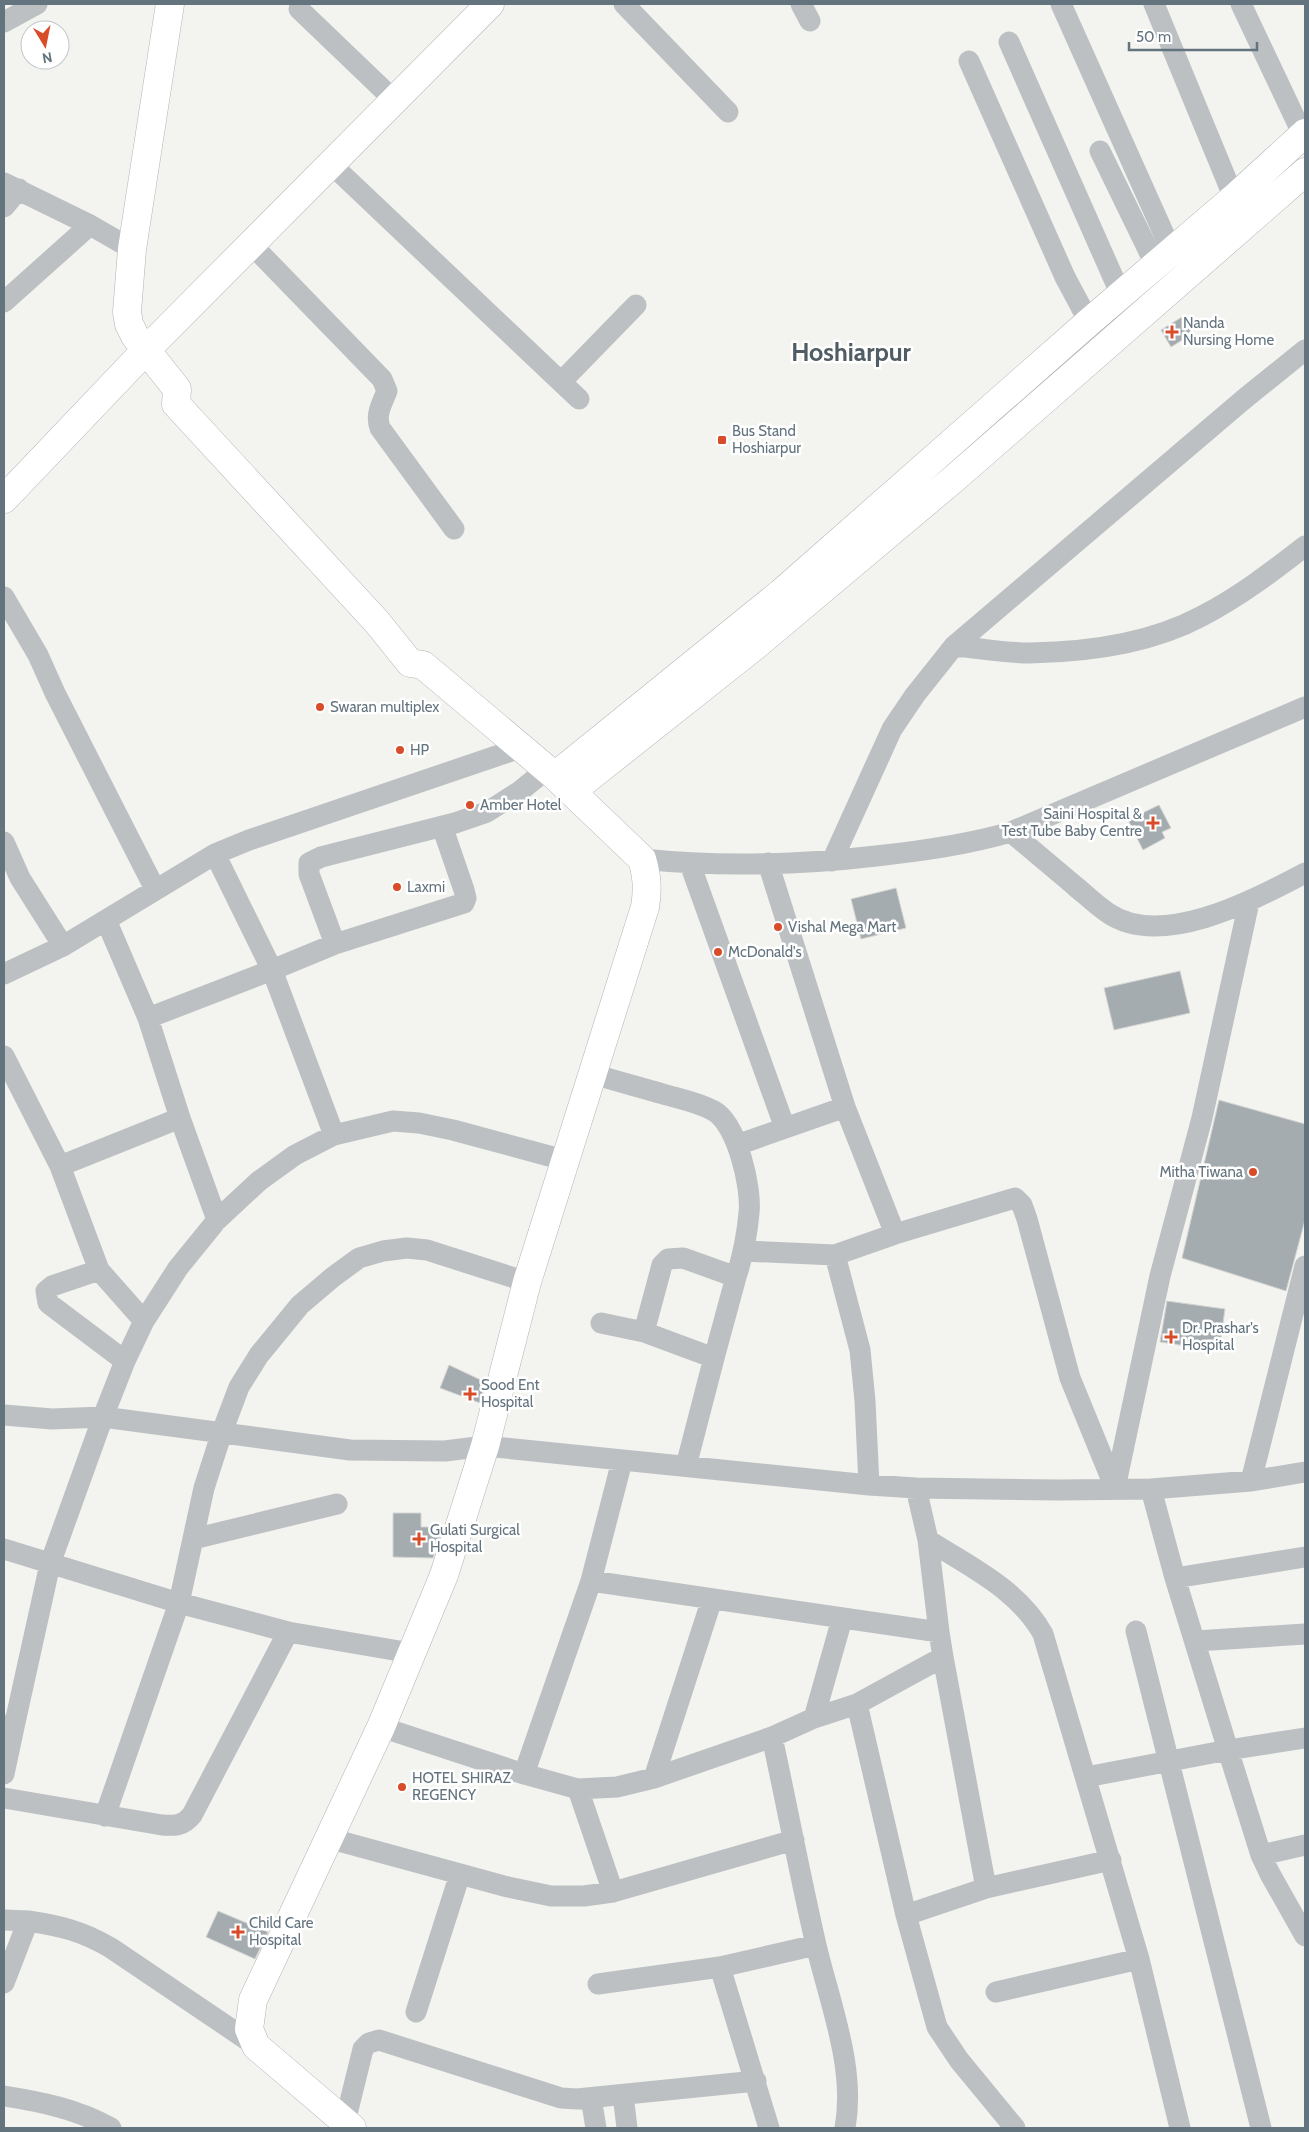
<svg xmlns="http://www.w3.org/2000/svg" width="1309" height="2132" font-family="Cabin,sans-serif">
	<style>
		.building { fill: #a4acb0; stroke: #d4d4d2 }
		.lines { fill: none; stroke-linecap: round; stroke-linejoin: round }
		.major-casing { stroke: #b0b4b7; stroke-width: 29 }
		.minor { stroke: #bcc0c3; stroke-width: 21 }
		.major { stroke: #fff; stroke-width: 28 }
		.poi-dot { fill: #d94c2a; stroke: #fff; stroke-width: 2 }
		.labels { text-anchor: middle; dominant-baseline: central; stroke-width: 5; stroke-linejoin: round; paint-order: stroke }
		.poi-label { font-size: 15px; fill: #64747f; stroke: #fff; text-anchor: start }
		.town-label { font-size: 25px; font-weight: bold; fill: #515d64; stroke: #fff }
	</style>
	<rect width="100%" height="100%" fill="#f3f3ef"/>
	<path class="building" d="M1182 317 1192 334 1171 347 1161 330Z
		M1159 805 1171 828 1162 832 1165 838 1143 850 1128 820Z
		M896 888 906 928 861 939 851 899Z
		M1180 971 1190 1013 1114 1030 1104 988Z
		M1219 1100 1305 1124V1220L1286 1291 1182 1258Z
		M1167 1301 1225 1309 1219 1351 1160 1342Z
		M449 1365 485 1382 480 1403 440 1388Z
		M393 1513H421V1527H443L433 1558 393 1557Z
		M218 1911 268 1932 255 1959 206 1937Z"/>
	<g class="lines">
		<g class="major-casing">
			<path id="major" d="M170 4 132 249 127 312 129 324 135 336 177 389 176 404 377 622 410 663 423 665 555 776 642 859C647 876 648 889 645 907L527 1282 485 1446 444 1575 381 1727 253 2000 249 2029 256 2046 352 2128
				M4 499 146 350 490 4
				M555 776 781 593 1089 322 1234 198 1305 133
				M572 791 755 646 956 477 1305 172"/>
		</g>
		<path class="minor" d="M624 4 728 112
			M801 4 810 21
			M1061 4 1172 252
			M1154 4 1234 198
			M1241 4 1303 135
			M299 9 394 100
			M4 22 37 4
			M1009 42 1121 295
			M969 61 1065 277 1089 322
			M1100 151 1156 266
			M330 163 579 399
			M4 183 90 225 132 249
			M4 207 19 189
			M252 245 382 379 387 391C382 404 375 414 380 428L454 529
			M4 302 90 225
			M561 382 636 305
			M4 597 38 655 55 693 155 889
			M954 646C979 648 1005 653 1030 653 1088 652 1150 644 1202 616 1239 597 1273 571 1305 546
			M1011 832C1032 850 1054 868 1075 886 1086 895 1096 905 1108 913 1162 950 1255 899 1305 873
			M4 842 20 878 63 946
			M215 854 249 840 520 748
			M642 859C719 867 799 865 876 856 922 851 966 845 1011 832L1305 707
			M832 861 892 729 915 695 954 646 1243 400 1305 350
			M768 863 845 1107 895 1234
			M690 864 785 1128
			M106 920 148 1018
			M335 944 464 903 466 898 464 890 442 826
			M4 974 63 946 215 854 272 970 335 944 309 874V863L321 857 455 823 487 812 520 791 546 770
			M4 1056 60 1166
			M593 1074C616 1081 639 1087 663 1094 680 1099 698 1102 714 1111 737 1124 752 1188 749 1213 747 1235 743 1256 736 1277L683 1258 668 1259 662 1265 644 1332 714 1358 686 1466
			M737 1145 845 1107
			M217 1220 180 1118 148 1018 272 970 334 1135
			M744 1251 835 1255 895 1234 1015 1198 1022 1205 1027 1219 1070 1378 1115 1488
			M835 1255 860 1350 865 1401 869 1485
			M144 1321 178 1268 217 1220 259 1181 295 1155 334 1135 393 1121 419 1123 453 1130 564 1160
			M601 1323 644 1332
			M714 1358 736 1277
			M125 1361 144 1321 99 1270 60 1166 180 1118
			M4 1415 52 1419 103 1417 125 1361 48 1303 46 1291 52 1286 99 1270
			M1251 1481 1305 1266
			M1115 1488 1160 1276 1202 1118 1249 902
			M1151 1489 1175 1578
			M193 1539 337 1504
			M928 1540C970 1567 1018 1589 1043 1634L1139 1959 1180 2128
			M4 1549 179 1603 288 1632
			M1305 1557 1175 1578 1228 1750 1305 1738
			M591 1581 622 1461
			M1136 1631 1261 2128
			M939 1632 943 1657 857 1704 906 1915 986 1888
			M1196 1641 1305 1634
			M943 1657 986 1888 1111 1860
			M814 1718 857 1704
			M4 1725 14 1727 4 1774
			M14 1727 50 1564 103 1417 350 1450 445 1451 485 1446 869 1485 916 1488 1059 1490 1151 1489 1251 1481 1305 1472
			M381 1727 524 1774 578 1789 617 1787 654 1778 772 1737 814 1718 842 1619
			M772 1737C787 1806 800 1876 816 1945 830 2004 856 2068 845 2128
			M524 1774 591 1581 939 1632 928 1540 916 1488
			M1086 1777 1228 1750 1261 1855 1270 1874 1305 1936
			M654 1778 712 1599
			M578 1789 613 1892
			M4 1798 162 1825C175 1826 183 1826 192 1815L288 1632 411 1653
			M105 1816 179 1603 204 1488 222 1432 239 1387 259 1355 300 1305 333 1277 359 1258 383 1251 407 1248 427 1250 527 1282
			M328 1838 508 1887 551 1896H584L613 1892 794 1840
			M1261 1855 1305 1845
			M906 1915 937 2027 959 2060 1015 2128
			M4 1920 28 1921 4 1983
			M28 1921C61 1926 82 1931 111 1948L256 2046
			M720 1967 769 2128
			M598 1984 720 1967 816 1945
			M996 1992 1139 1959
			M416 2012 460 1874
			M623 2095 627 2128
			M4 2096C42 2102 77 2109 111 2128
			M591 2098 596 2128
			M345 2122 363 2049 369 2043 379 2040 561 2098 577 2099 756 2081"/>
		<use href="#major" class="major"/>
	</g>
	<g class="poi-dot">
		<path d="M1169.5 324.5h5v5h5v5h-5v5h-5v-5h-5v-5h5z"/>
		<rect x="717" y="435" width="10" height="10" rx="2.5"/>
		<circle cx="320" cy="707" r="5"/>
		<circle cx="400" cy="750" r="5"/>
		<circle cx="470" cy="805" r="5"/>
		<path d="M1150.5 815.5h5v5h5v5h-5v5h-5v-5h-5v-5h5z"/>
		<circle cx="397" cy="887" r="5"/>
		<circle cx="778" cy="927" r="5"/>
		<circle cx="718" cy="952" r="5"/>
		<circle cx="1253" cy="1172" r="5"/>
		<path d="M1168.5 1329.5h5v5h5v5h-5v5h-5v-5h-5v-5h5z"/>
		<path d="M467.5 1386.5h5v5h5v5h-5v5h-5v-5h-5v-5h5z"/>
		<path d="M416.5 1531.5h5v5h5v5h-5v5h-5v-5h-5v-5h5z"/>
		<circle cx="402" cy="1787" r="5"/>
		<path d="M235.5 1924.5h5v5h5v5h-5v5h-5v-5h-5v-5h5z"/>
	</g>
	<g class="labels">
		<g class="poi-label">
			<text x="1183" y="323">Nanda<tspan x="1183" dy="17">Nursing Home</tspan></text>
			<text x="732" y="431">Bus Stand<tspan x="732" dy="17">Hoshiarpur</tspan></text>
			<text x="330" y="707">Swaran multiplex</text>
			<text x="410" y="750">HP</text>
			<text x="480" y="805">Amber Hotel</text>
			<text x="1142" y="814" text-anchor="end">Saini Hospital &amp;<tspan x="1142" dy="17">Test Tube Baby Centre</tspan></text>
			<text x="407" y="887">Laxmi</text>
			<text x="788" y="927">Vishal Mega Mart</text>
			<text x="728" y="952">McDonald's</text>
			<text x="1243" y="1172" text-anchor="end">Mitha Tiwana</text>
			<text x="1182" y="1328">Dr. Prashar's<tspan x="1182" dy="17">Hospital</tspan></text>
			<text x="481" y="1385">Sood Ent<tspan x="481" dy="17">Hospital</tspan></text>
			<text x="430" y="1530">Gulati Surgical<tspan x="430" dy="17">Hospital</tspan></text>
			<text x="412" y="1778">HOTEL SHIRAZ<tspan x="412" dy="17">REGENCY</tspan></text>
			<text x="249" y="1923">Child Care<tspan x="249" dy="17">Hospital</tspan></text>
		</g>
		<g class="town-label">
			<text x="851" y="352">Hoshiarpur</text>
		</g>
	</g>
	<rect width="1309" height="2132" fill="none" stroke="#64747f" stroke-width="10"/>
	<g transform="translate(45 45) rotate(170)"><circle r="24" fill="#ffffff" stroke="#c1c7cc"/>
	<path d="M0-4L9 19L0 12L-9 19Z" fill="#d94c2a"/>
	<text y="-8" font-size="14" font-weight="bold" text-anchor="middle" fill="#64747f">N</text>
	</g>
	<path d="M1129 42v8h128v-8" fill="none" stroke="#64747f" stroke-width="2.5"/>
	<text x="1136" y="42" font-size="15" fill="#64747f" stroke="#ffffff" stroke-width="4" paint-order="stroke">50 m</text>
</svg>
